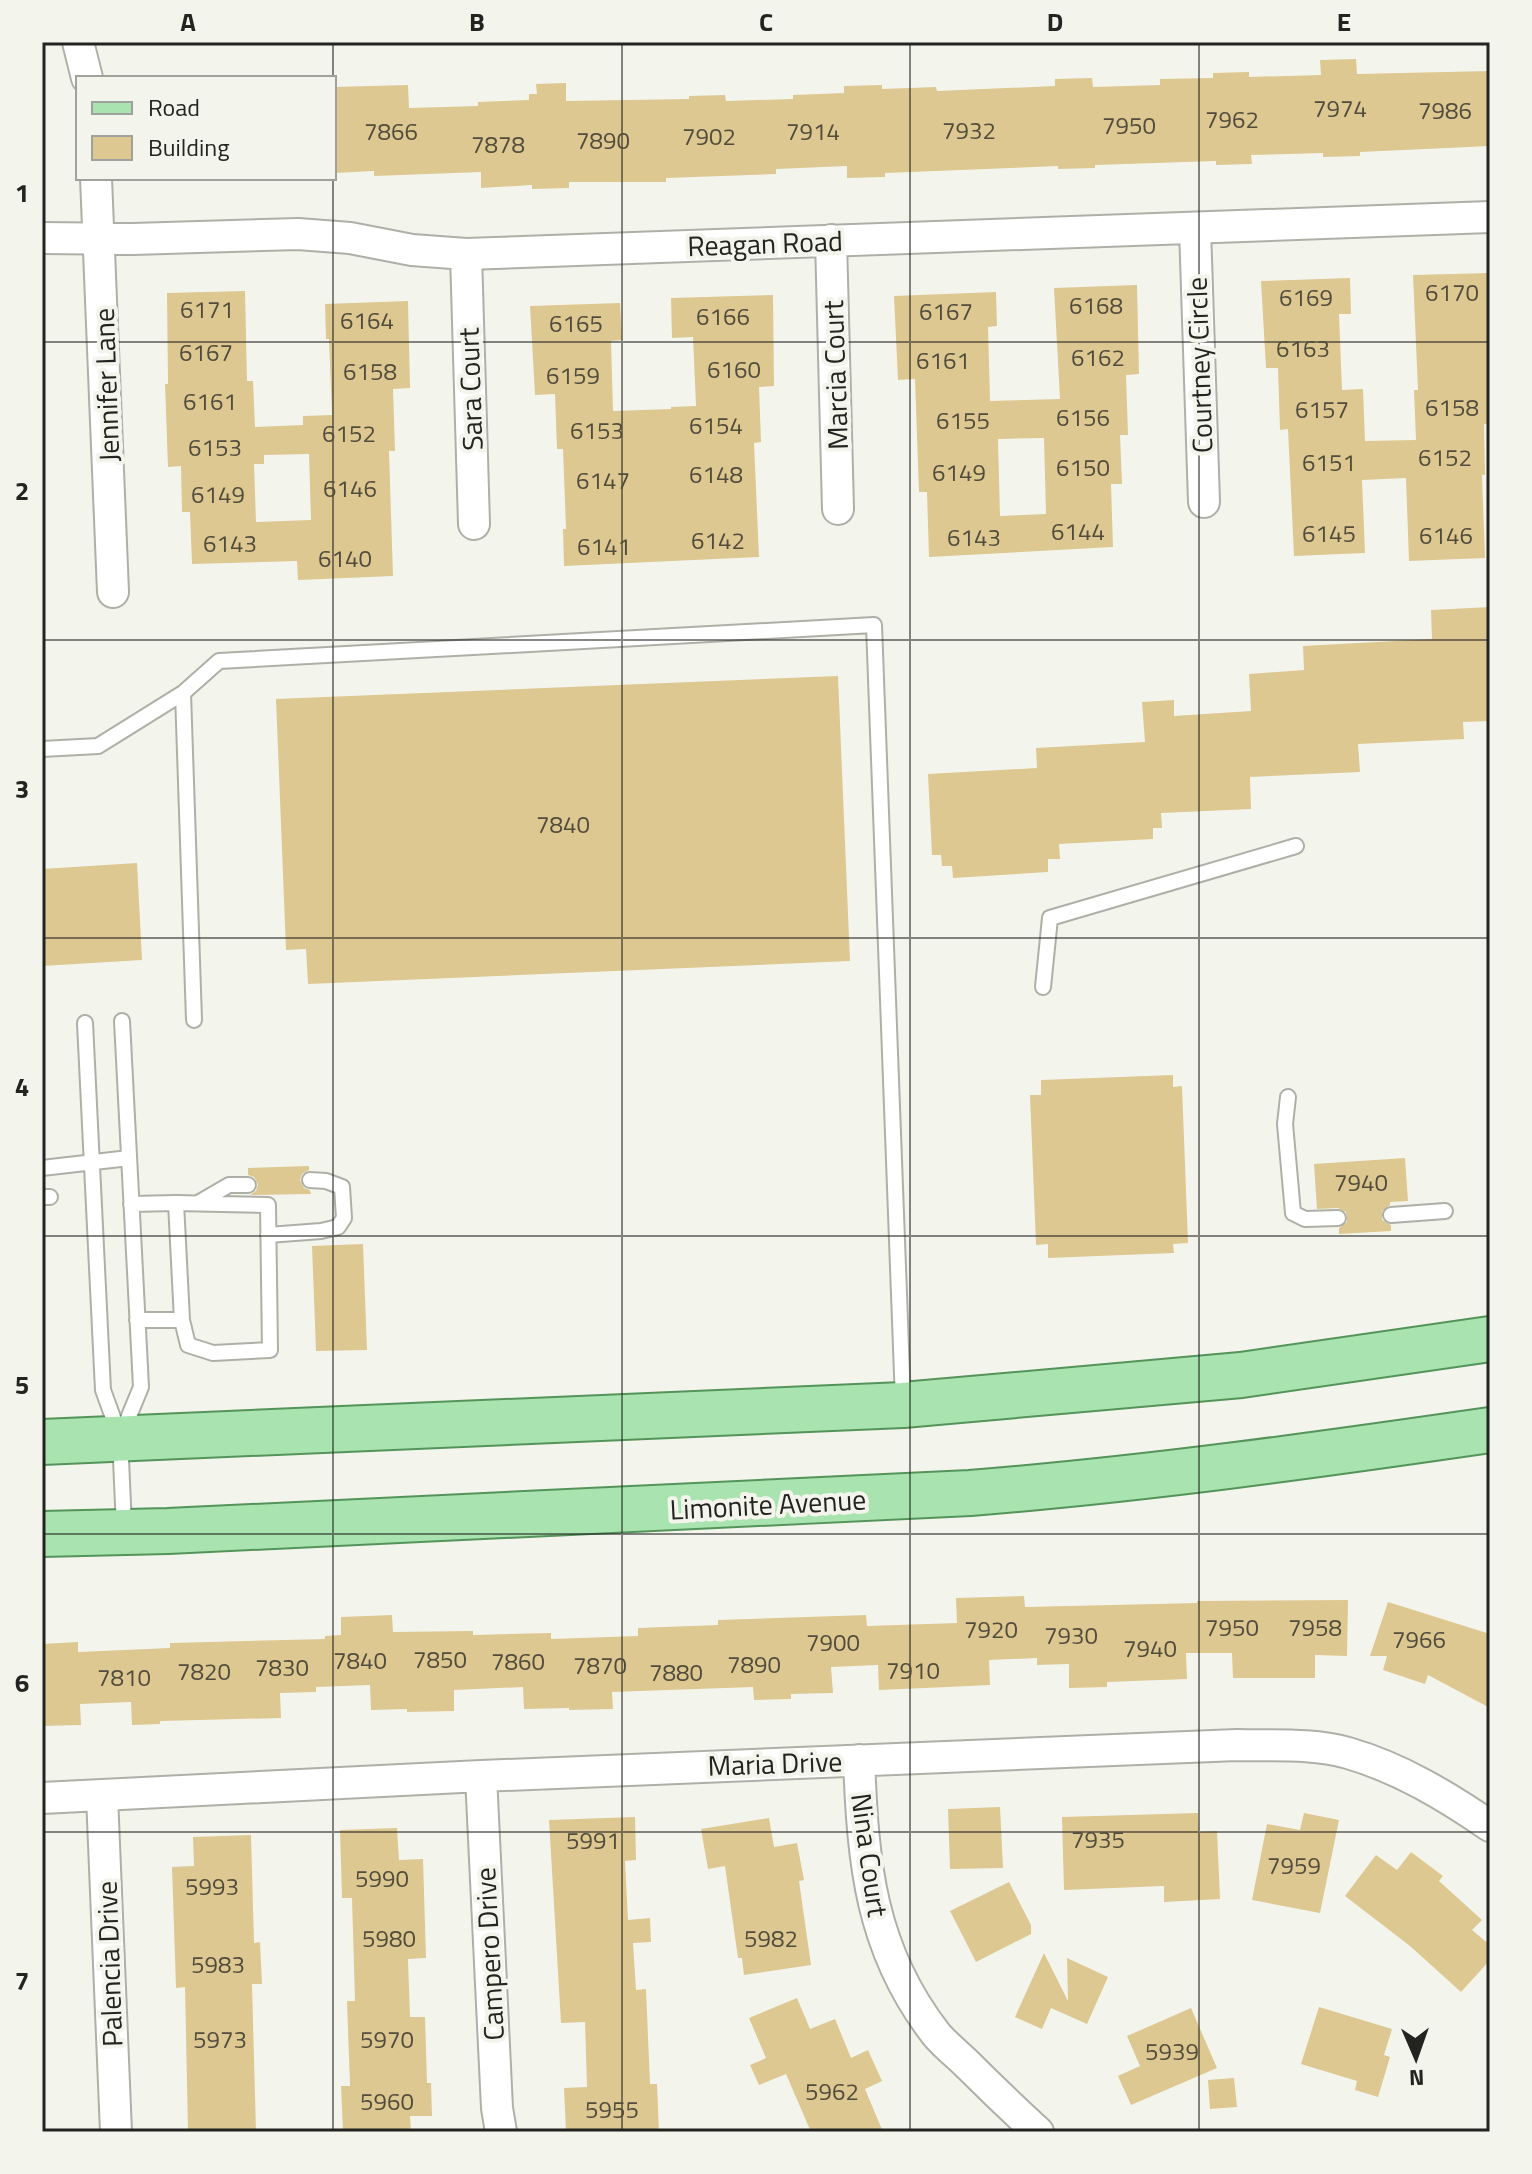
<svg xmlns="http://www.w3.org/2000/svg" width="1532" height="2174" font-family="'Titillium Web',sans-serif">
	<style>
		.building { fill: #ddc891; fill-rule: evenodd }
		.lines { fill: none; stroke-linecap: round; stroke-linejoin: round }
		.lane-casing { stroke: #aeb0a8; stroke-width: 18 }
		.street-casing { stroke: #aeb0a8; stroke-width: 34 }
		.primary-casing { stroke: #54945a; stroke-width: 48 }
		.lane { stroke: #fff; stroke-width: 14 }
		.street { stroke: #fff; stroke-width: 30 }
		.primary { stroke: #a9e3af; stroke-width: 44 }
		.grid { fill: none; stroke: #232320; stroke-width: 2; stroke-opacity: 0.55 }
		.labels { text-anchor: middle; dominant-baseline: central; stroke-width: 8; stroke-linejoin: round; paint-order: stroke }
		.number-label { font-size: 24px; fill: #524c3c }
		.street-label { font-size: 28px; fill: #232320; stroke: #f3f5ed }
		.neatline { fill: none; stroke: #232320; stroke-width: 3 }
		.grid-label { font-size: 26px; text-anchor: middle; font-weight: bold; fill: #232320 }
	</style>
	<rect width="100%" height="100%" fill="#f3f5ed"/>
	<path class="building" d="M1356 59 1357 74 1490 71V146L1360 152V156L1323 157V153L1251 155 1252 164 1216 165V161L1095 165V168L1058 169V166L1011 168 885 173V177L847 178V166L776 169V174L666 178V182H569V188L532 189V185L481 188V172L374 176V171L334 173V87L408 85 409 108 478 106V102L529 100V94H537L536 84 566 83V101L689 99V96L725 95 726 101 793 99V95L844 93V86L882 85V89L936 87 937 91 1055 86V79L1092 78 1093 87 1160 85V79L1213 78V73L1249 72V77L1321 75 1320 60Z
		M1490 273V424H1484L1485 475H1482L1485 558 1409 561 1406 478 1362 480 1365 553 1294 556 1288 429 1280 430 1278 368H1266L1261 281 1350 278 1351 314H1339L1342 390 1363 389 1365 441 1416 440 1414 390H1418L1413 275Z
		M1137 285 1139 374 1126 375 1128 435H1120L1122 484H1111L1113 547 929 557 927 492H919L915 379 898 380 894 296 996 292 997 326 988 327 990 401 1060 399 1054 288ZM1044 438 1046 514 1000 516 998 439Z
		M245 291 247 381H253L255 427 303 425V416L332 415 329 339H326L325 304 408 301 410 388 393 389 395 451H389L393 576 298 580 297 561 192 564 190 512H182L181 466 168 467 165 384H168L167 293ZM309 454 311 520 256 522 254 464H264V455Z
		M773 295 774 386 759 387 761 442 754 443 759 557 564 566 563 529H566L563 449H557L555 394 535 395 530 306 620 303 622 340 611 341 613 411 671 409V407L696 406 693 337 672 338 671 298Z
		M1490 607V721L1463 722 1464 739 1358 744 1360 772 1250 777 1251 809 1161 813 1162 828H1153V839L1059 844 1060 859H1048V872L953 878 952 866H942L941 855H932L928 774 1037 768 1036 748 1145 742 1142 702 1174 700V716L1251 711 1249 674 1304 670 1303 646 1432 639 1431 610Z
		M838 676 850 961 308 984 306 949 286 950 276 699Z
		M137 863 142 960 42 966V869Z
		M1173 1075V1087L1182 1086 1188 1243 1173 1244 1174 1253 1048 1258V1244L1036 1245 1030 1095H1041V1080Z
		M1405 1158 1408 1201 1390 1202V1205L1382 1211V1220L1391 1225V1231L1339 1234V1228L1347 1222 1346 1212 1338 1208 1317 1209 1314 1164Z
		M309 1166V1170L302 1174 300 1180 304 1188 310 1190 311 1194 250 1195 256 1191 258 1184 254 1177 248 1175V1168Z
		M363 1244 367 1350 316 1351 312 1246Z
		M1024 1596 1025 1607 1197 1603V1601L1348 1600 1347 1656 1315 1655V1678H1233L1232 1653H1186L1187 1679 1107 1682V1687L1069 1688V1664L1037 1665V1658L989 1660 990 1685 948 1687 879 1690 878 1665 831 1667 833 1693 791 1694V1699L754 1700 753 1687 612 1692 613 1709 569 1710V1708L524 1709 523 1687 454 1690V1711L407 1712V1709L371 1710 370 1685 316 1687V1692L280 1693 281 1718 160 1721V1724L132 1725 131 1702 80 1704 81 1725 42 1726V1644L78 1642V1652L170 1648V1643L325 1639V1636L341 1635V1617L392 1615 393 1632 473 1631V1635L551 1633V1639L638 1636V1628L718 1625V1620L866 1615 867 1626 957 1623 956 1598Z
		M1388 1602 1490 1634V1708L1428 1675 1425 1684 1383 1670 1387 1656H1370Z
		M1000 1807 1003 1868 950 1869 948 1809Z
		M1198 1813 1199 1832 1217 1831 1220 1899 1164 1902V1886L1064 1890 1062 1817Z
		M1304 1813 1339 1820 1320 1913 1252 1900 1267 1824 1300 1830Z
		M635 1817 636 1860 625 1861 628 1920 650 1918 651 1942 633 1943 636 1990 646 1989 650 2084H657L659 2132H566L564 2088 587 2087 585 2022 561 2023 549 1820Z
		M769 1818 774 1847 797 1843 804 1880 799 1881 811 1965 744 1975 742 1958H738L725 1866 708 1869 701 1829Z
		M397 1828 399 1860 423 1859 426 1958 408 1959 410 2017H425L427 2083H431L432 2116H410L411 2132H343L341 2086H350L347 2001H355L352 1898H342L340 1830Z
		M251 1835 254 1943 260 1942 262 1984H252L256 2132H188L185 1987 176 1988 172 1867 194 1866 193 1837Z
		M1411 1852 1443 1876 1439 1881 1482 1920 1472 1930 1490 1945V1960L1461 1992 1410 1946 1345 1896 1376 1855 1397 1870Z
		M1009 1882 1031 1925V1934L976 1962 950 1911Z
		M1044 1953 1068 2001 1067 1958 1108 1977 1087 2024 1051 2008 1042 2029 1015 2017Z
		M797 1998 810 2029 835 2019 851 2058 868 2050 882 2081 865 2089 883 2132H811L786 2074 759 2085 750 2065 766 2058 749 2018Z
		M1319 2007 1392 2029 1384 2055 1390 2057 1378 2097 1355 2090 1357 2081 1301 2064Z
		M1191 2008 1217 2068 1131 2105 1118 2076 1140 2066 1127 2036Z
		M1234 2078 1237 2107 1210 2109 1208 2080Z"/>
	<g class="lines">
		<g class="lane-casing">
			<path id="lane" d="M42 749 98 746 183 693
				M1043 987 1050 918 1296 846
				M194 1020 183 693 219 661 874 625 903 1401
				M85 1023 103 1390 120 1437 124 1527
				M1288 1097 1285 1124 1293 1213 1305 1219 1338 1218
				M42 1168 129 1158
				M42 1197H50
				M198 1203 229 1185H248
				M131 1204 176 1203 182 1320 188 1345 213 1353 270 1350 268 1205 176 1203
				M1391 1215 1445 1211
				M268 1235 321 1231 338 1227 344 1218 342 1187 326 1181 310 1180
				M137 1320H182
				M122 1433 141 1387 122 1021"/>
		</g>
		<g class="street-casing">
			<path id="street" d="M78 42 87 78
				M96 178 113 592
				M1195 228 1204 502
				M42 238 133 239 298 234 350 238 412 250 466 254 1490 217
				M831 240 838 509
				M466 254 474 524
				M859 1760C863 1863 870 1949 936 2034 945 2045 957 2054 967 2064 990 2087 1014 2110 1038 2132
				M481 1776 497 2108 501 2132
				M102 1796 116 2132
				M42 1798 481 1776 1237 1745C1273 1746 1313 1743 1348 1753 1400 1768 1446 1796 1490 1826"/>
		</g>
		<g class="primary-casing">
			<path id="primary" d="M42 1442 903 1405 1241 1375 1490 1339
				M42 1534 168 1531 970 1493C1145 1479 1317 1455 1490 1430"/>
		</g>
		<use href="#lane" class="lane"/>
		<use href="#street" class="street"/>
		<use href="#primary" class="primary"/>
	</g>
	<path class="grid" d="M333 42V78M622 42V2132M910 42V2132M1199 42V2132M333 178V2132M42 342H1490M42 640H1490M42 938H1490M42 1236H1490M42 1534H1490M42 1832H1490"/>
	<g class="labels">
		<g class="number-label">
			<text x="1340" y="108">7974</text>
			<text x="1445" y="110">7986</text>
			<text x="1232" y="119">7962</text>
			<text x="1129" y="125">7950</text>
			<text x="969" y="130">7932</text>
			<text x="391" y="131">7866</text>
			<text x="813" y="131">7914</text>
			<text x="709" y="136">7902</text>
			<text x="603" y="140">7890</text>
			<text x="498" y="144">7878</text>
			<text x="1452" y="292">6170</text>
			<text x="1306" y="297">6169</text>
			<text x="1096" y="305">6168</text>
			<text x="207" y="309">6171</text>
			<text x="946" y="311">6167</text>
			<text x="723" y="316">6166</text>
			<text x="367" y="320">6164</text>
			<text x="576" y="323">6165</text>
			<text x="1303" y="348">6163</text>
			<text x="206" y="352">6167</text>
			<text x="1098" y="357">6162</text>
			<text x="943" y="360">6161</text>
			<text x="734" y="369">6160</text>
			<text x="370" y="371">6158</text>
			<text x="573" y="375">6159</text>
			<text x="210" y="401">6161</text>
			<text x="1452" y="407">6158</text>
			<text x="1322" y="409">6157</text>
			<text x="1083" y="417">6156</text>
			<text x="963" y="420">6155</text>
			<text x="716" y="425">6154</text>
			<text x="597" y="430">6153</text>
			<text x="349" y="433">6152</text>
			<text x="215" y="447">6153</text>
			<text x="1445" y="457">6152</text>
			<text x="1329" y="462">6151</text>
			<text x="1083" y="467">6150</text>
			<text x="959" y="472">6149</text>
			<text x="716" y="474">6148</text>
			<text x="603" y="480">6147</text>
			<text x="350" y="488">6146</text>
			<text x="218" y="494">6149</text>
			<text x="1078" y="531">6144</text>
			<text x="1329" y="533">6145</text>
			<text x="1446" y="535">6146</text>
			<text x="974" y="537">6143</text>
			<text x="718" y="540">6142</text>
			<text x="230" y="543">6143</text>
			<text x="604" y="546">6141</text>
			<text x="345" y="558">6140</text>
			<text x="563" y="824">7840</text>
			<text x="1361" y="1182">7940</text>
			<text x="1232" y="1627">7950</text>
			<text x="1315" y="1627">7958</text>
			<text x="991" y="1629">7920</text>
			<text x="1071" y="1635">7930</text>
			<text x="1419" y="1639">7966</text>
			<text x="833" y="1642">7900</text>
			<text x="1150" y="1648">7940</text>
			<text x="440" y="1659">7850</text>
			<text x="360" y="1660">7840</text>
			<text x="518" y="1661">7860</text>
			<text x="754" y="1664">7890</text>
			<text x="600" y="1665">7870</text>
			<text x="282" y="1667">7830</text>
			<text x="913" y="1670">7910</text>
			<text x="204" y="1671">7820</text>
			<text x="676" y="1672">7880</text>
			<text x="124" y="1677">7810</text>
			<text x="1098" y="1839">7935</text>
			<text x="593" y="1840">5991</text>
			<text x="1294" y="1865">7959</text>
			<text x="382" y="1878">5990</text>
			<text x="212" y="1886">5993</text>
			<text x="389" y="1938">5980</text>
			<text x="771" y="1938">5982</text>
			<text x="218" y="1964">5983</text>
			<text x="220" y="2039">5973</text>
			<text x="387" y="2039">5970</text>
			<text x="1172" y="2051">5939</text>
			<text x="832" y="2091">5962</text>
			<text x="387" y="2101">5960</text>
			<text x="612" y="2109">5955</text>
		</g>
		<g class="street-label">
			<text transform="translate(765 243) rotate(-2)">Reagan Road</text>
			<text transform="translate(1199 365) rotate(-92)">Courtney Circle</text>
			<text transform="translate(835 375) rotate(-92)">Marcia Court</text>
			<text transform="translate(106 385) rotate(-92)">Jennifer Lane</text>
			<text transform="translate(470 389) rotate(-92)">Sara Court</text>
			<text transform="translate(768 1504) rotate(-3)">Limonite Avenue</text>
			<text transform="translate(775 1763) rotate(-2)">Maria Drive</text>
			<text transform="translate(870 1855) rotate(82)">Nina Court</text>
			<text transform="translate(489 1954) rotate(-93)">Campero Drive</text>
			<text transform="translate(109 1964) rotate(-92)">Palencia Drive</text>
		</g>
	</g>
	<rect width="1532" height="2174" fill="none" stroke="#f3f5ed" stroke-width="88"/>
	<rect x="76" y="76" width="260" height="104" fill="#f3f5ed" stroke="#a0a19b" stroke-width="2"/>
	<rect x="92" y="102" width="40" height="12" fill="#a9e3af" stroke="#a0a19b" stroke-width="2"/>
	<text x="148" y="116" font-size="24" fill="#232320">Road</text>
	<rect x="92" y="136" width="40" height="24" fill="#ddc891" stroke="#a0a19b" stroke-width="2"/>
	<text x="148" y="156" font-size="24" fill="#232320">Building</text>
	<g transform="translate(1416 2058) rotate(178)" stroke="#f3f5ed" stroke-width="6" paint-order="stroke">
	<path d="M0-6L14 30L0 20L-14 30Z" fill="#232320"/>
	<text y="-12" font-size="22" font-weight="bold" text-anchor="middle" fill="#232320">N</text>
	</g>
	<rect x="44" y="44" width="1444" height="2086" class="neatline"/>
	<g class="grid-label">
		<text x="188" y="31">A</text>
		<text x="477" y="31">B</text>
		<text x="766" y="31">C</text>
		<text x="1055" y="31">D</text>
		<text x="1344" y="31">E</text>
		<text x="22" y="202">1</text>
		<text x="22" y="500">2</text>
		<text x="22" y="798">3</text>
		<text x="22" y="1096">4</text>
		<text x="22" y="1394">5</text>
		<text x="22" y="1692">6</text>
		<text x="22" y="1990">7</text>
	</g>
</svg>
